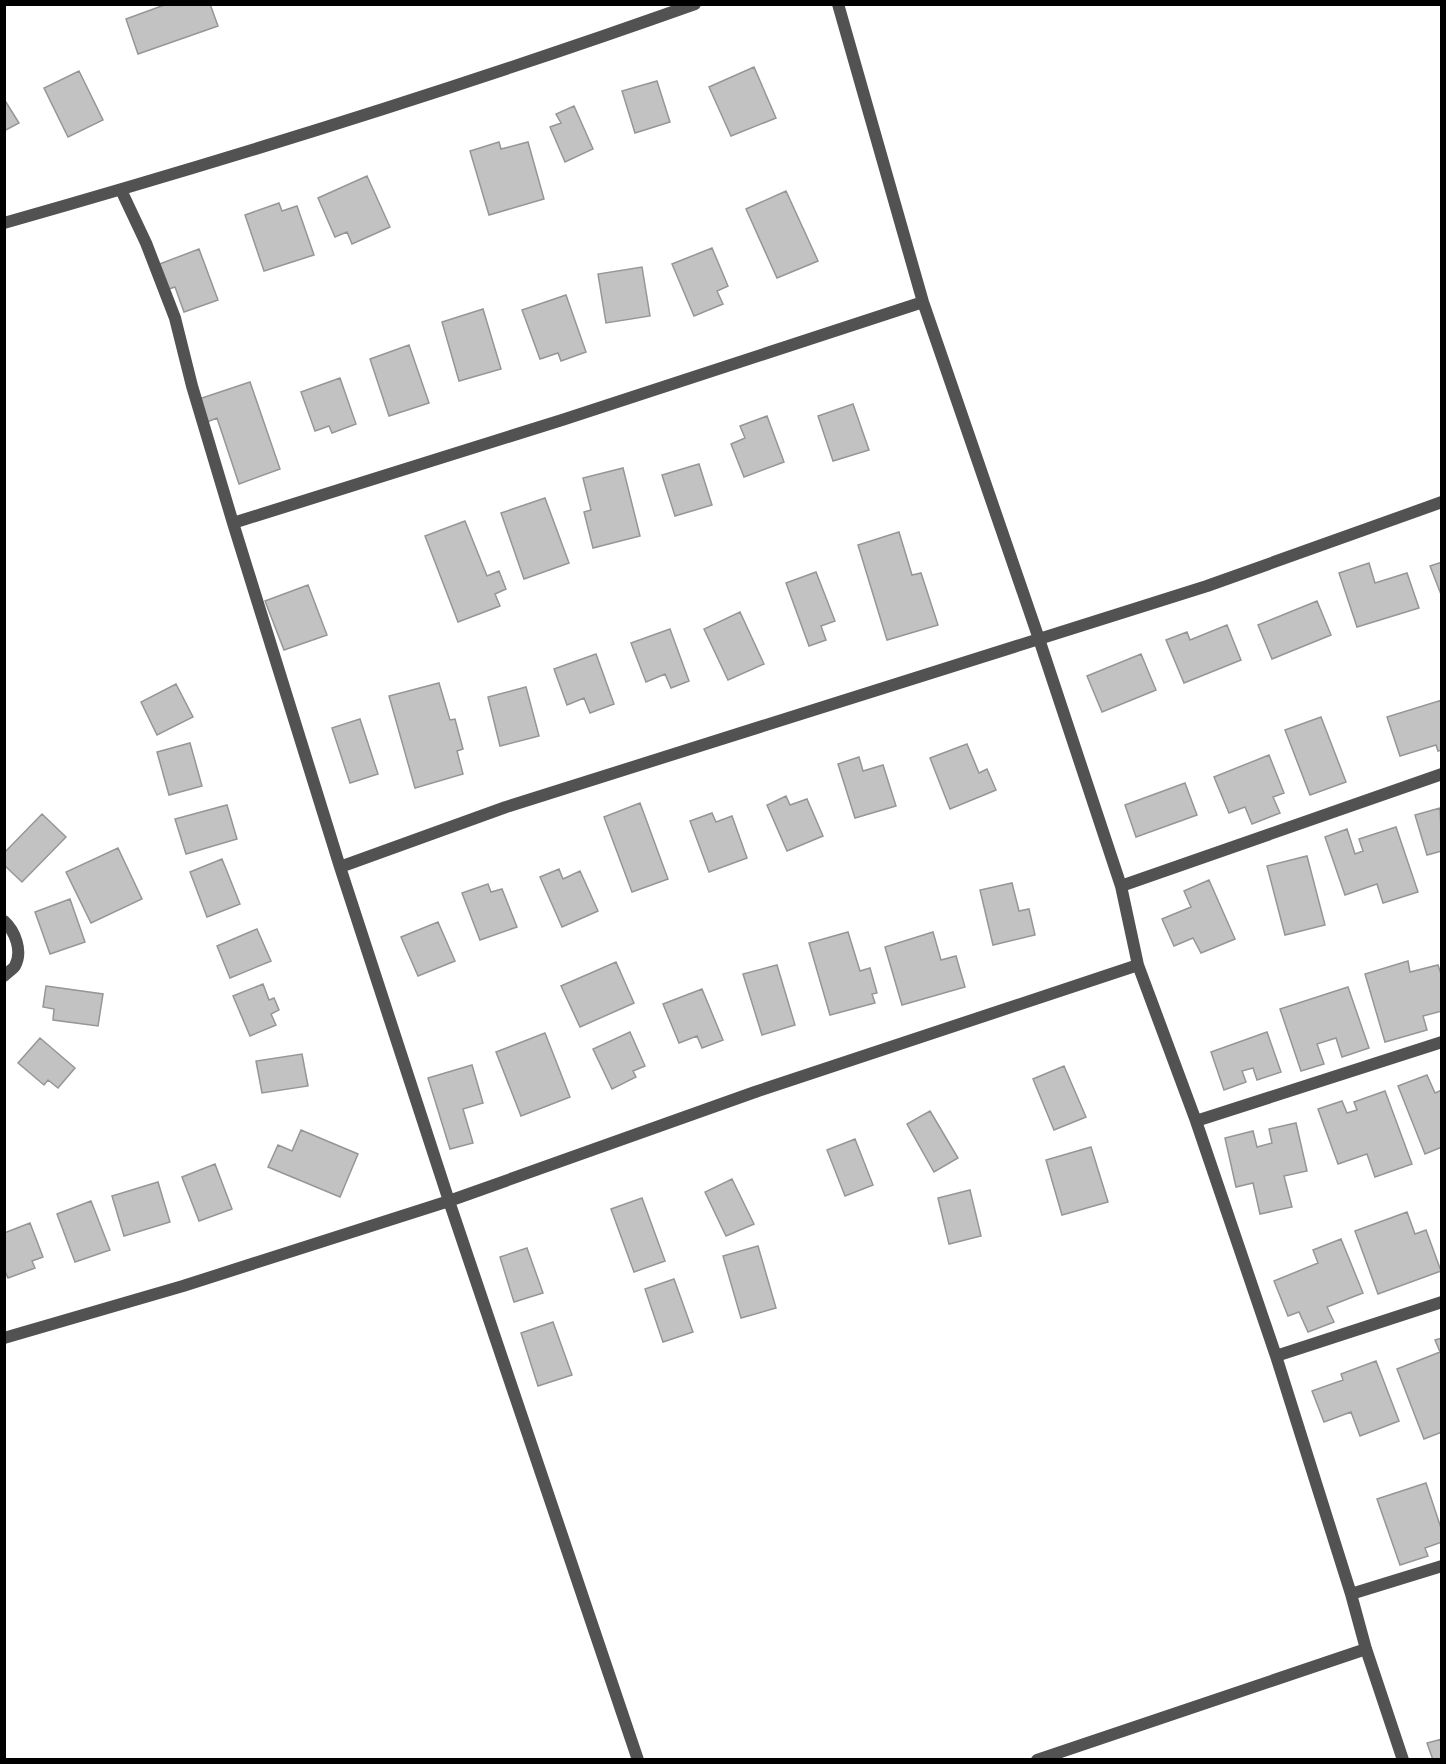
<svg xmlns="http://www.w3.org/2000/svg" width="1446" height="1764" viewBox="0 0 1446 1764" font-family="'Open Sans',sans-serif">
	<rect width="100%" height="100%" fill="#fff"/>
	<path fill="#c2c2c2" stroke="#969696" stroke-width="1.5" d="M167,4H210L218,26L138,54L126,19Z
		M754,67L776,118L731,136L709,87Z
		M79,71L103,120L68,137L44,88Z
		M657,81L670,122L635,133L622,91Z
		M4,99L19,123L4,131Z
		M574,106L593,149L565,162L550,127L561,123L556,114Z
		M499,142L501,149L528,142L544,199L489,215L470,151Z
		M367,176L390,227L352,244L347,232L335,237L318,198Z
		M786,191L818,261L777,278L746,209Z
		M279,203L282,211L297,206L314,255L264,271L245,215Z
		M712,248L728,286L717,291L723,304L694,316L672,264Z
		M199,249L218,300L184,312L175,287L166,290L157,265Z
		M642,267L650,316L606,323L598,274Z
		M566,295L586,352L561,361L558,353L540,359L522,310Z
		M483,309L501,369L459,381L442,322Z
		M409,345L429,403L389,416L370,359Z
		M340,378L356,424L332,433L329,426L315,431L301,392Z
		M250,382L280,469L239,484L217,418L207,422L199,399Z
		M853,404L869,450L833,461L818,416Z
		M767,416L784,462L744,477L731,444L745,438L740,426Z
		M699,464L712,505L675,516L662,475Z
		M623,468L640,536L593,548L584,512L591,510L583,478Z
		M545,498L569,563L524,579L501,513Z
		M465,521L487,576L499,571L506,589L495,594L500,606L458,622L425,536Z
		M899,532L912,575L921,573L938,625L887,640L858,545Z
		M1442,562V597L1430,566Z
		M1369,563L1375,583L1407,573L1419,608L1357,627L1339,573Z
		M816,572L835,621L821,626L826,640L809,646L786,583Z
		M308,585L327,635L284,650L265,601Z
		M1317,601L1331,635L1272,659L1258,625Z
		M740,612L764,664L728,680L704,629Z
		M1227,625L1241,660L1184,683L1166,640L1187,632L1190,640Z
		M670,629L689,681L671,688L665,674L646,682L631,643Z
		M596,654L614,704L590,713L584,698L567,705L554,669Z
		M1141,654L1156,690L1102,712L1087,676Z
		M439,683L450,720L455,719L463,749L457,751L463,774L415,788L389,696Z
		M176,684L193,717L157,735L141,702Z
		M526,687L539,736L500,746L488,697Z
		M1442,700V750L1438,751L1436,745L1400,756L1387,717Z
		M1321,717L1346,782L1310,795L1285,730Z
		M360,719L378,774L350,783L332,728Z
		M190,743L202,786L169,795L157,752Z
		M967,744L979,773L987,769L996,790L950,809L930,758Z
		M1269,755L1284,793L1273,797L1280,813L1252,824L1245,807L1229,813L1214,777Z
		M859,757L863,771L883,765L896,806L855,818L838,764Z
		M1185,783L1197,815L1136,837L1125,805Z
		M786,796L790,805L807,799L823,836L787,851L767,805Z
		M640,803L668,879L632,892L604,817Z
		M227,805L237,839L186,854L175,819Z
		M1440,808L1442,851L1427,855L1415,815Z
		M712,813L716,822L732,816L747,858L709,872L690,821Z
		M42,814L66,837L22,882L4,865V853Z
		M1396,827L1418,892L1383,903L1377,884L1345,895L1325,837L1347,829L1355,854L1363,851L1359,839Z
		M118,848L142,899L91,923L66,872Z
		M1307,856L1325,925L1285,935L1267,866Z
		M222,859L240,904L207,917L190,872Z
		M559,869L563,879L580,871L598,911L562,927L540,877Z
		M1209,880L1235,939L1201,953L1193,938L1174,946L1162,919L1191,907L1184,891Z
		M1012,883L1019,911L1029,909L1035,935L993,945L980,890Z
		M488,884L491,892L502,889L517,927L480,940L462,893Z
		M70,899L85,942L50,954L35,912Z
		M438,922L455,961L418,976L401,937Z
		M257,929L271,961L230,978L217,946Z
		M848,932L860,971L870,968L877,993L872,994L875,1003L830,1015L809,943Z
		M933,932L941,960L956,956L965,987L902,1005L885,947Z
		M1408,961L1410,972L1438,965L1442,977V1011L1423,1016L1427,1030L1385,1042L1365,974Z
		M616,962L634,1003L580,1027L561,986Z
		M777,965L795,1025L762,1035L743,974Z
		M263,984L269,1000L274,998L279,1010L271,1014L276,1025L250,1036L233,996Z
		M46,986L103,994L98,1026L53,1020L54,1009L43,1007Z
		M1348,987L1369,1048L1342,1057L1336,1038L1317,1044L1324,1064L1301,1071L1280,1009Z
		M702,989L723,1040L702,1048L697,1036L679,1043L663,1004Z
		M630,1032L645,1066L633,1071L636,1077L612,1089L593,1049Z
		M1267,1032L1281,1072L1257,1080L1253,1068L1242,1071L1246,1082L1224,1090L1211,1052Z
		M545,1033L570,1097L521,1116L496,1052Z
		M40,1038L75,1068L58,1088L48,1080L44,1085L18,1063Z
		M302,1054L308,1086L262,1093L256,1061Z
		M472,1065L483,1103L463,1109L473,1143L450,1149L428,1078Z
		M1064,1066L1086,1117L1054,1130L1033,1079Z
		M1427,1075L1435,1093L1442,1090V1147L1425,1154L1398,1086Z
		M1385,1091L1412,1164L1375,1177L1367,1154L1338,1164L1318,1109L1342,1101L1347,1113L1357,1110L1354,1102Z
		M930,1111L958,1158L934,1172L907,1124Z
		M1296,1123L1307,1171L1284,1176L1292,1207L1260,1214L1253,1183L1236,1187L1225,1138L1253,1131L1257,1147L1272,1143L1269,1129Z
		M301,1130L358,1154L340,1197L268,1167L278,1145L292,1151Z
		M855,1139L873,1185L845,1196L827,1150Z
		M1091,1147L1108,1202L1062,1215L1046,1160Z
		M215,1164L232,1209L199,1221L182,1177Z
		M732,1179L754,1224L726,1236L705,1192Z
		M158,1182L170,1222L124,1236L112,1196Z
		M970,1190L981,1236L949,1244L938,1198Z
		M642,1198L665,1261L634,1272L611,1209Z
		M91,1201L110,1250L75,1262L57,1214Z
		M1407,1212L1415,1234L1426,1230L1441,1271L1378,1294L1355,1231Z
		M30,1223L43,1257L32,1261L35,1268L8,1278L4,1269V1233Z
		M1341,1239L1363,1293L1327,1307L1334,1322L1308,1332L1299,1312L1288,1316L1274,1281L1318,1263L1313,1250Z
		M758,1246L776,1308L741,1318L723,1256Z
		M527,1248L543,1293L514,1302L500,1257Z
		M674,1279L693,1332L663,1342L645,1289Z
		M553,1322L572,1375L538,1386L521,1333Z
		M1442,1338V1432L1424,1439L1397,1369L1440,1352L1435,1340Z
		M1376,1361L1399,1421L1360,1436L1351,1412L1324,1422L1312,1391L1343,1380L1341,1374Z
		M1426,1483L1442,1531V1542L1425,1548L1428,1556L1400,1565L1377,1499Z
		M1442,1739V1760H1433L1427,1743Z"/>
	<g fill="none" stroke-linecap="round" stroke-linejoin="round">
		<path stroke="#525252" stroke-width="12" d="M838,4L923,302L1039,639L1121,886L1138,965L1196,1121L1276,1356L1351,1594L1366,1649L1403,1760
			M121,190L146,243L175,318L192,386L233,523L340,867L449,1201L638,1760
			M4,223C237,157 467,85 695,4
			M233,523L562,420L923,302
			M340,867L506,807L1207,586L1442,502
			M1121,886L1442,774
			M4,921C15,931 23,951 15,966C13,969 7,973 4,976
			M1196,1121L1442,1042
			M4,1338L183,1286L449,1201L755,1092L1138,965
			M1276,1356L1442,1302
			M1351,1594L1442,1566
			M1037,1760L1366,1649"/>
	</g>
	<rect width="1446" height="1764" fill="none" stroke="#000000" stroke-width="12"/>
</svg>
